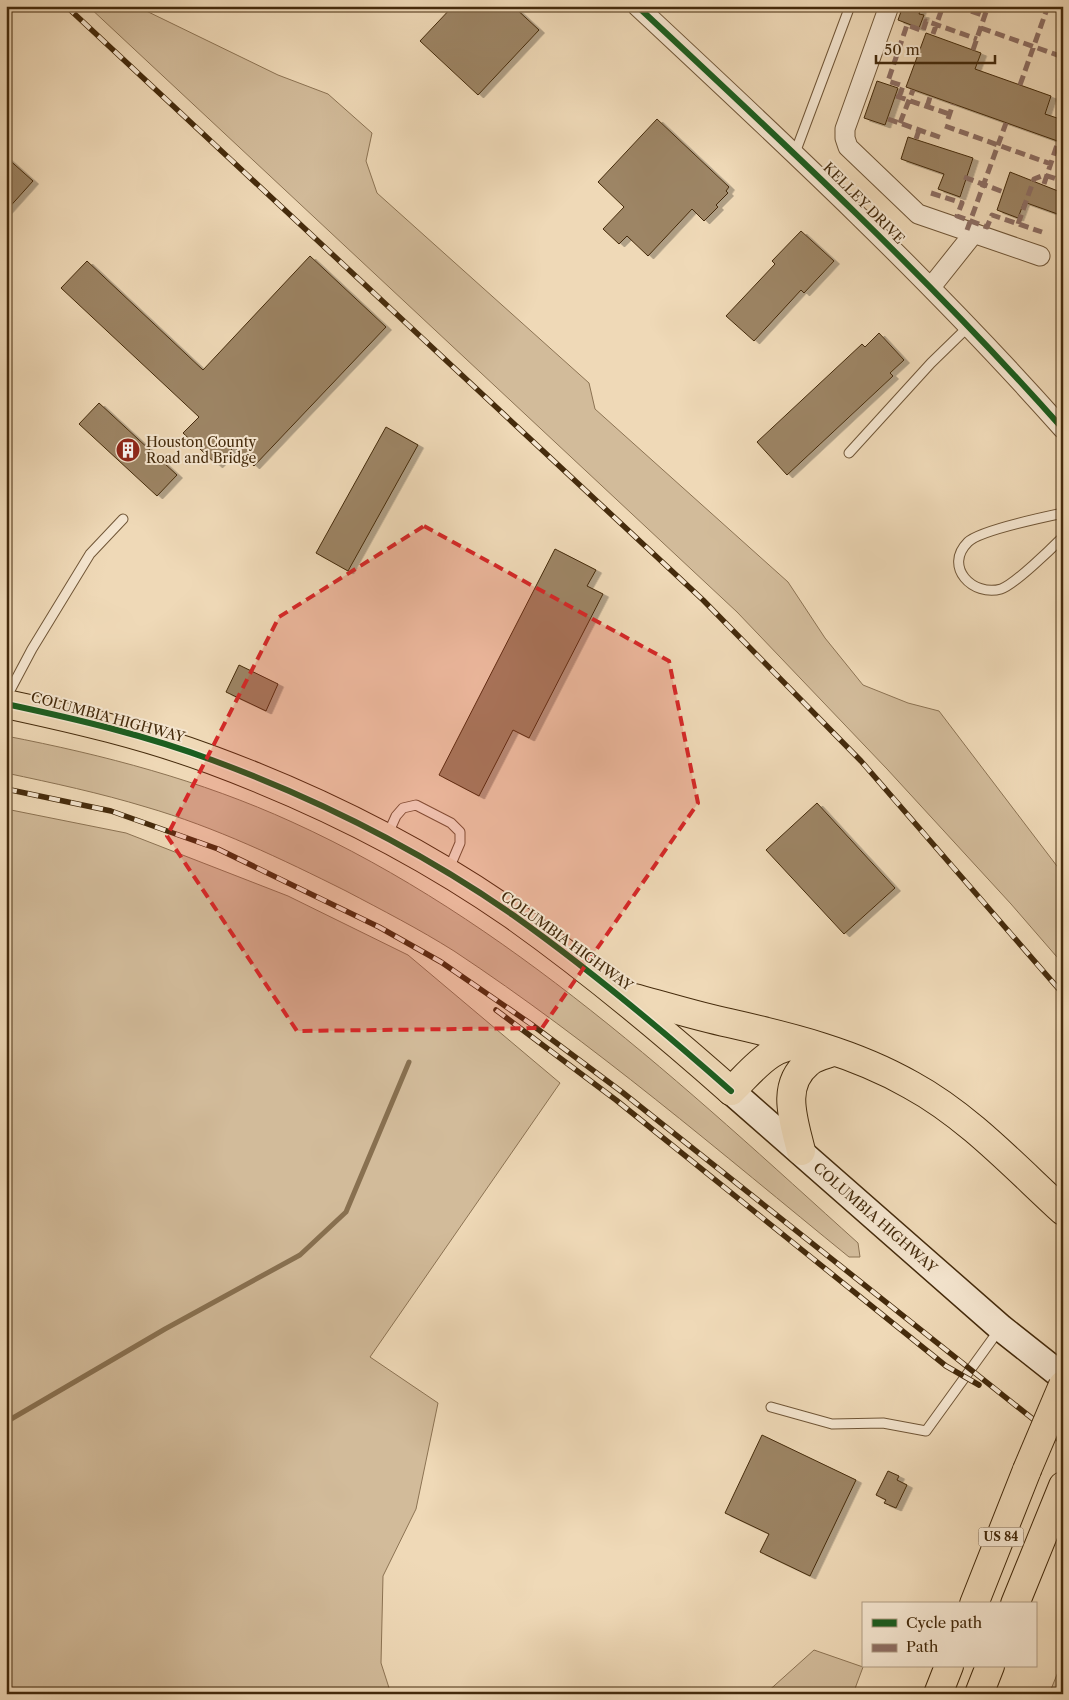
<svg xmlns="http://www.w3.org/2000/svg" width="1069" height="1700" viewBox="0 0 1069 1700" font-family="'Libre Caslon Text',serif">
	<defs>
		<filter id="shadow"><feDropShadow dx="5.5" dy="3" stdDeviation="0" flood-color="#0004"/></filter>
	</defs>
	<rect width="100%" height="100%" fill="#efd9b7"/>
	<filter id="stains"><feTurbulence type="fractalNoise" baseFrequency=".004" numOctaves="4"/><feColorMatrix values="0 0 0 0 .2 0 0 0 0 .09 0 0 0 0 .02 0 0 0 .5 -.17"/></filter>
	<radialGradient id="worn" r=".72"><stop offset=".6" stop-color="#630" stop-opacity="0"/><stop offset="1" stop-color="#630" stop-opacity=".3"/></radialGradient>
	<path fill="#d2bb9a" stroke="#8c7353" d="M88,6H136L278,75L328,94L372,133L366,161L377,193L589,383L595,409L788,582L825,638L863,685L908,703L939,711L1063,874V964L1011,904L887,769L737,612Z
		M6,736C104,755 200,780 292,822C508,920 684,1086 858,1243L860,1257H849C720,1152 593,1043 454,951C419,929 382,910 346,891C282,859 215,827 146,807C100,793 53,783 6,773Z
		M6,809L126,833L288,896L408,955L560,1083L370,1357L438,1403L416,1509L383,1576L381,1663L391,1694H6Z
		M814,1650L863,1667L853,1694H765Z
		M1063,1660V1694H1049Z"/>
	<g fill="none" stroke-linecap="round" stroke-linejoin="round">
		<path stroke="#887050" stroke-width="5" d="M6,1422L165,1329L300,1255L346,1212L409,1062"/>
	</g>
	<path fill="#9d8565" stroke="#452b0c" filter="url(#shadow)" d="M453,6H513L539,30L478,95L420,41Z
		M903,6H922L919,14L924,15L919,28L898,20Z
		M926,33L981,53L975,69L1051,96L1045,114L1063,120V143L906,87Z
		M877,81L898,88L885,125L864,118Z
		M657,119L729,187L726,191L728,193L716,205L718,207L704,221L692,209L648,256L627,236L619,244L603,229L624,207L598,182Z
		M908,137L973,158L960,197L938,189L944,174L901,159Z
		M6,157L33,181L6,211Z
		M1010,172L1063,193V216L1024,202L1018,218L997,210Z
		M801,231L834,261L804,293L801,290L754,341L726,316L775,264L772,261Z
		M310,256L386,327L254,466L234,447L217,465L183,433L199,417L61,288L87,261L203,370Z
		M879,333L904,360L890,373L893,376L787,475L757,442L862,344L865,347Z
		M99,403L177,475L157,496L79,424Z
		M386,427L418,445L348,571L316,553Z
		M555,549L596,570L587,586L603,594L529,738L513,730L479,796L439,775Z
		M239,665L278,684L266,711L226,692Z
		M817,803L895,888L844,934L766,850Z
		M762,1435L856,1480L810,1576L760,1552L769,1534L725,1513Z
		M888,1471L899,1476L897,1480L907,1485L896,1508L884,1503L886,1500L876,1495Z"/>
	<g fill="none" stroke-linecap="round" stroke-linejoin="round">
		<defs>
			<path id="service" d="M795,153L850,6
				M849,453L931,363L968,327
				M1063,513C1044,517 979,531 968,542C943,567 973,597 1001,589C1014,585 1052,548 1063,537
				M6,698L32,649L90,554L123,519
				M387,836L396,816L403,808L416,805L451,823L460,832V843L448,871
				M771,1407L832,1424L883,1423L926,1431L999,1330"/>
			<path id="minor" d="M637,6C784,143 930,279 1063,429
				M889,6L845,129V138L848,147L918,214L1040,256
				M931,287L974,233"/>
			<g id="secondary">
				<path id="s1" d="M731,1091L1001,1328L1063,1377"/>
			</g>
			<path id="primary" d="M6,704C76,719 145,735 212,760C317,799 421,851 513,915C589,969 661,1029 731,1091"/>
			<path id="trunk" d="M619,994C655,1003 692,1015 729,1023C791,1037 855,1053 911,1085C968,1116 1015,1167 1063,1211
				M731,1091C755,1068 772,1042 808,1045
				M801,1151C794,1121 780,1086 808,1063C814,1057 825,1055 833,1052
				M974,1604L1027,1470
				M1015,1604L1063,1486
				M938,1694L949,1666
				M979,1694L990,1666"/>
		</defs>
		<use href="#service" stroke="#705637" stroke-width="11"/>
		<use href="#minor" stroke="#705637" stroke-width="21"/>
		<use href="#secondary" stroke="#452b0c" stroke-width="29"/>
		<use href="#primary" stroke="#452b0c" stroke-width="30"/>
		<use href="#trunk" stroke="#452b0c" stroke-width="30"/>
		<use href="#service" stroke="#f5e6d0" stroke-width="9"/>
		<use href="#minor" stroke="#f5e6d0" stroke-width="19"/>
		<use href="#secondary" stroke="#f5e6d0" stroke-width="26"/>
		<use href="#primary" stroke="#efd9b7" stroke-width="28"/>
		<use href="#trunk" stroke="#efd9b7" stroke-width="28"/>
		<defs>
			<path id="rail" d="M66,6L703,600L861,761L1063,994
				M6,789L111,811L218,849L379,927L441,962L531,1024L622,1092L1063,1443
				M496,1010L616,1100L946,1366L979,1385"/>
		</defs>
		<use href="#rail" stroke="#452b0c" stroke-width="5.5"/>
		<use href="#rail" stroke="#f5e6d0" stroke-width="4" stroke-dasharray="11" stroke-linecap="butt"/>
		<defs>
			<path id="trunk-bridge" d="M1027,1470L1063,1385"/>
		</defs>
		<use href="#trunk-bridge" stroke="#452b0c" stroke-width="30" stroke-linecap="butt"/>
		<use href="#trunk-bridge" stroke="#efd9b7" stroke-width="28"/>
		<path stroke="#8d6e63" stroke-width="5" stroke-dasharray="10 5" stroke-linecap="butt" d="M957,6L985,16
			M1047,6L1063,12
			M981,28L1063,57
			M933,34L943,6
			M973,50L988,6
			M1020,85L1048,6
			M896,96L949,114
			M899,97L903,86L888,81L907,25L923,31L926,21L977,39
			M927,107L930,97
			M888,119L942,138
			M948,119L953,104
			M900,123L913,90
			M945,126L1051,164
			M916,139L919,130
			M964,177L1006,193
			M1044,184L1058,142
			M931,193L962,203L957,216L987,227L992,215L1042,232
			M1018,224L1034,179L1044,175L1063,181
			M967,230L1006,123"/>
		<defs>
			<path id="cycleway" d="M637,6C784,143 930,279 1063,429
				M6,704C76,719 145,735 212,760C317,799 421,851 513,915C589,969 661,1029 731,1091"/>
		</defs>
		<use href="#cycleway" stroke="#f5e6d0" stroke-width="9"/>
		<use href="#cycleway" stroke="#1b5e20" stroke-width="6"/>
	</g>
	<path fill="#d62828" fill-opacity="0.2" stroke="#d62828" stroke-width="4" stroke-dasharray="10 6" stroke-linejoin="round" d="M424,526L669,661L698,803L542,1028L297,1031L167,836L279,617Z"/>
	<defs>
		<symbol id="building-disc" viewBox="-11 -11 22 22"><circle r="9.5" fill="#8f2418" stroke="#f5e6d0"/><path d="M-4-6H4V6H1V3H-1V6H-4ZM-2.5-4.3h1.7v1.8h-1.7ZM.8-4.3h1.7v1.8H.8ZM-2.5-1h1.7V.8h-1.7ZM.8-1h1.7V.8H.8Z" fill="#fff"/></symbol>
	</defs>
	<g fill-rule="evenodd">
		<use href="#building-disc" x="114" y="436" width="28" height="28"/>
	</g>
	<g text-anchor="middle" stroke-width="4" stroke-linejoin="round" paint-order="stroke">
		<rect fill="#f5e6d0" stroke="#7a6347" stroke-width="1" x="978.5" y="1527.5" width="45" height="19" rx="4"/>
		<g font-size="12" font-weight="bold" fill="#452b0c">
			<text x="1001" y="1541">US 84</text>
		</g>
		<g font-size="14" fill="#452b0c" stroke="#f5e6d0">
			<text transform="translate(864 203) rotate(45)" y="5">KELLEY DRIVE</text>
			<text transform="translate(108 717) rotate(15)" y="5">COLUMBIA HIGHWAY</text>
			<text transform="translate(567 941) rotate(36)" y="5">COLUMBIA HIGHWAY</text>
			<text dy="5" stroke="none"><textPath href="#s1" startOffset="192">COLUMBIA HIGHWAY</textPath></text>
		</g>
		<g font-size="14" fill="#452b0c" stroke="#f5e6d0" text-anchor="start">
			<text x="146" y="447">Houston County<tspan x="146" dy="16">Road and Bridge</tspan></text>
		</g>
	</g>
	<rect width="1069" height="1700" fill="none" stroke="#efd9b7" stroke-width="25"/>
	<rect x="8" y="8" width="1054" height="1685" fill="none" stroke="#452b0c" stroke-width="2.5"/>
	<rect x="12" y="12" width="1044" height="1675" fill="none" stroke="#452b0c"/>
	<rect x="862" y="1602" width="175" height="65" fill="#f5e6d0" stroke="#af9b82"/>
	<rect x="872" y="1619" width="25" height="8" fill="#1b5e20" stroke="#af9b82"/>
	<text x="906" y="1628" font-size="15" fill="#452b0c">Cycle path</text>
	<rect x="872" y="1644" width="25" height="8" fill="#8d6e63" stroke="#af9b82"/>
	<text x="906" y="1652" font-size="15" fill="#452b0c">Path</text>
	<path d="M876 55v8h119v-8" fill="none" stroke="#452b0c" stroke-width="2.5"/>
	<text x="884" y="55" font-size="15" fill="#452b0c" stroke="#f5e6d0" stroke-width="4" paint-order="stroke">50 m</text>
	<rect width="100%" height="100%" filter="url(#stains)"/>
	<rect width="100%" height="100%" fill="url(#worn)"/>
</svg>
